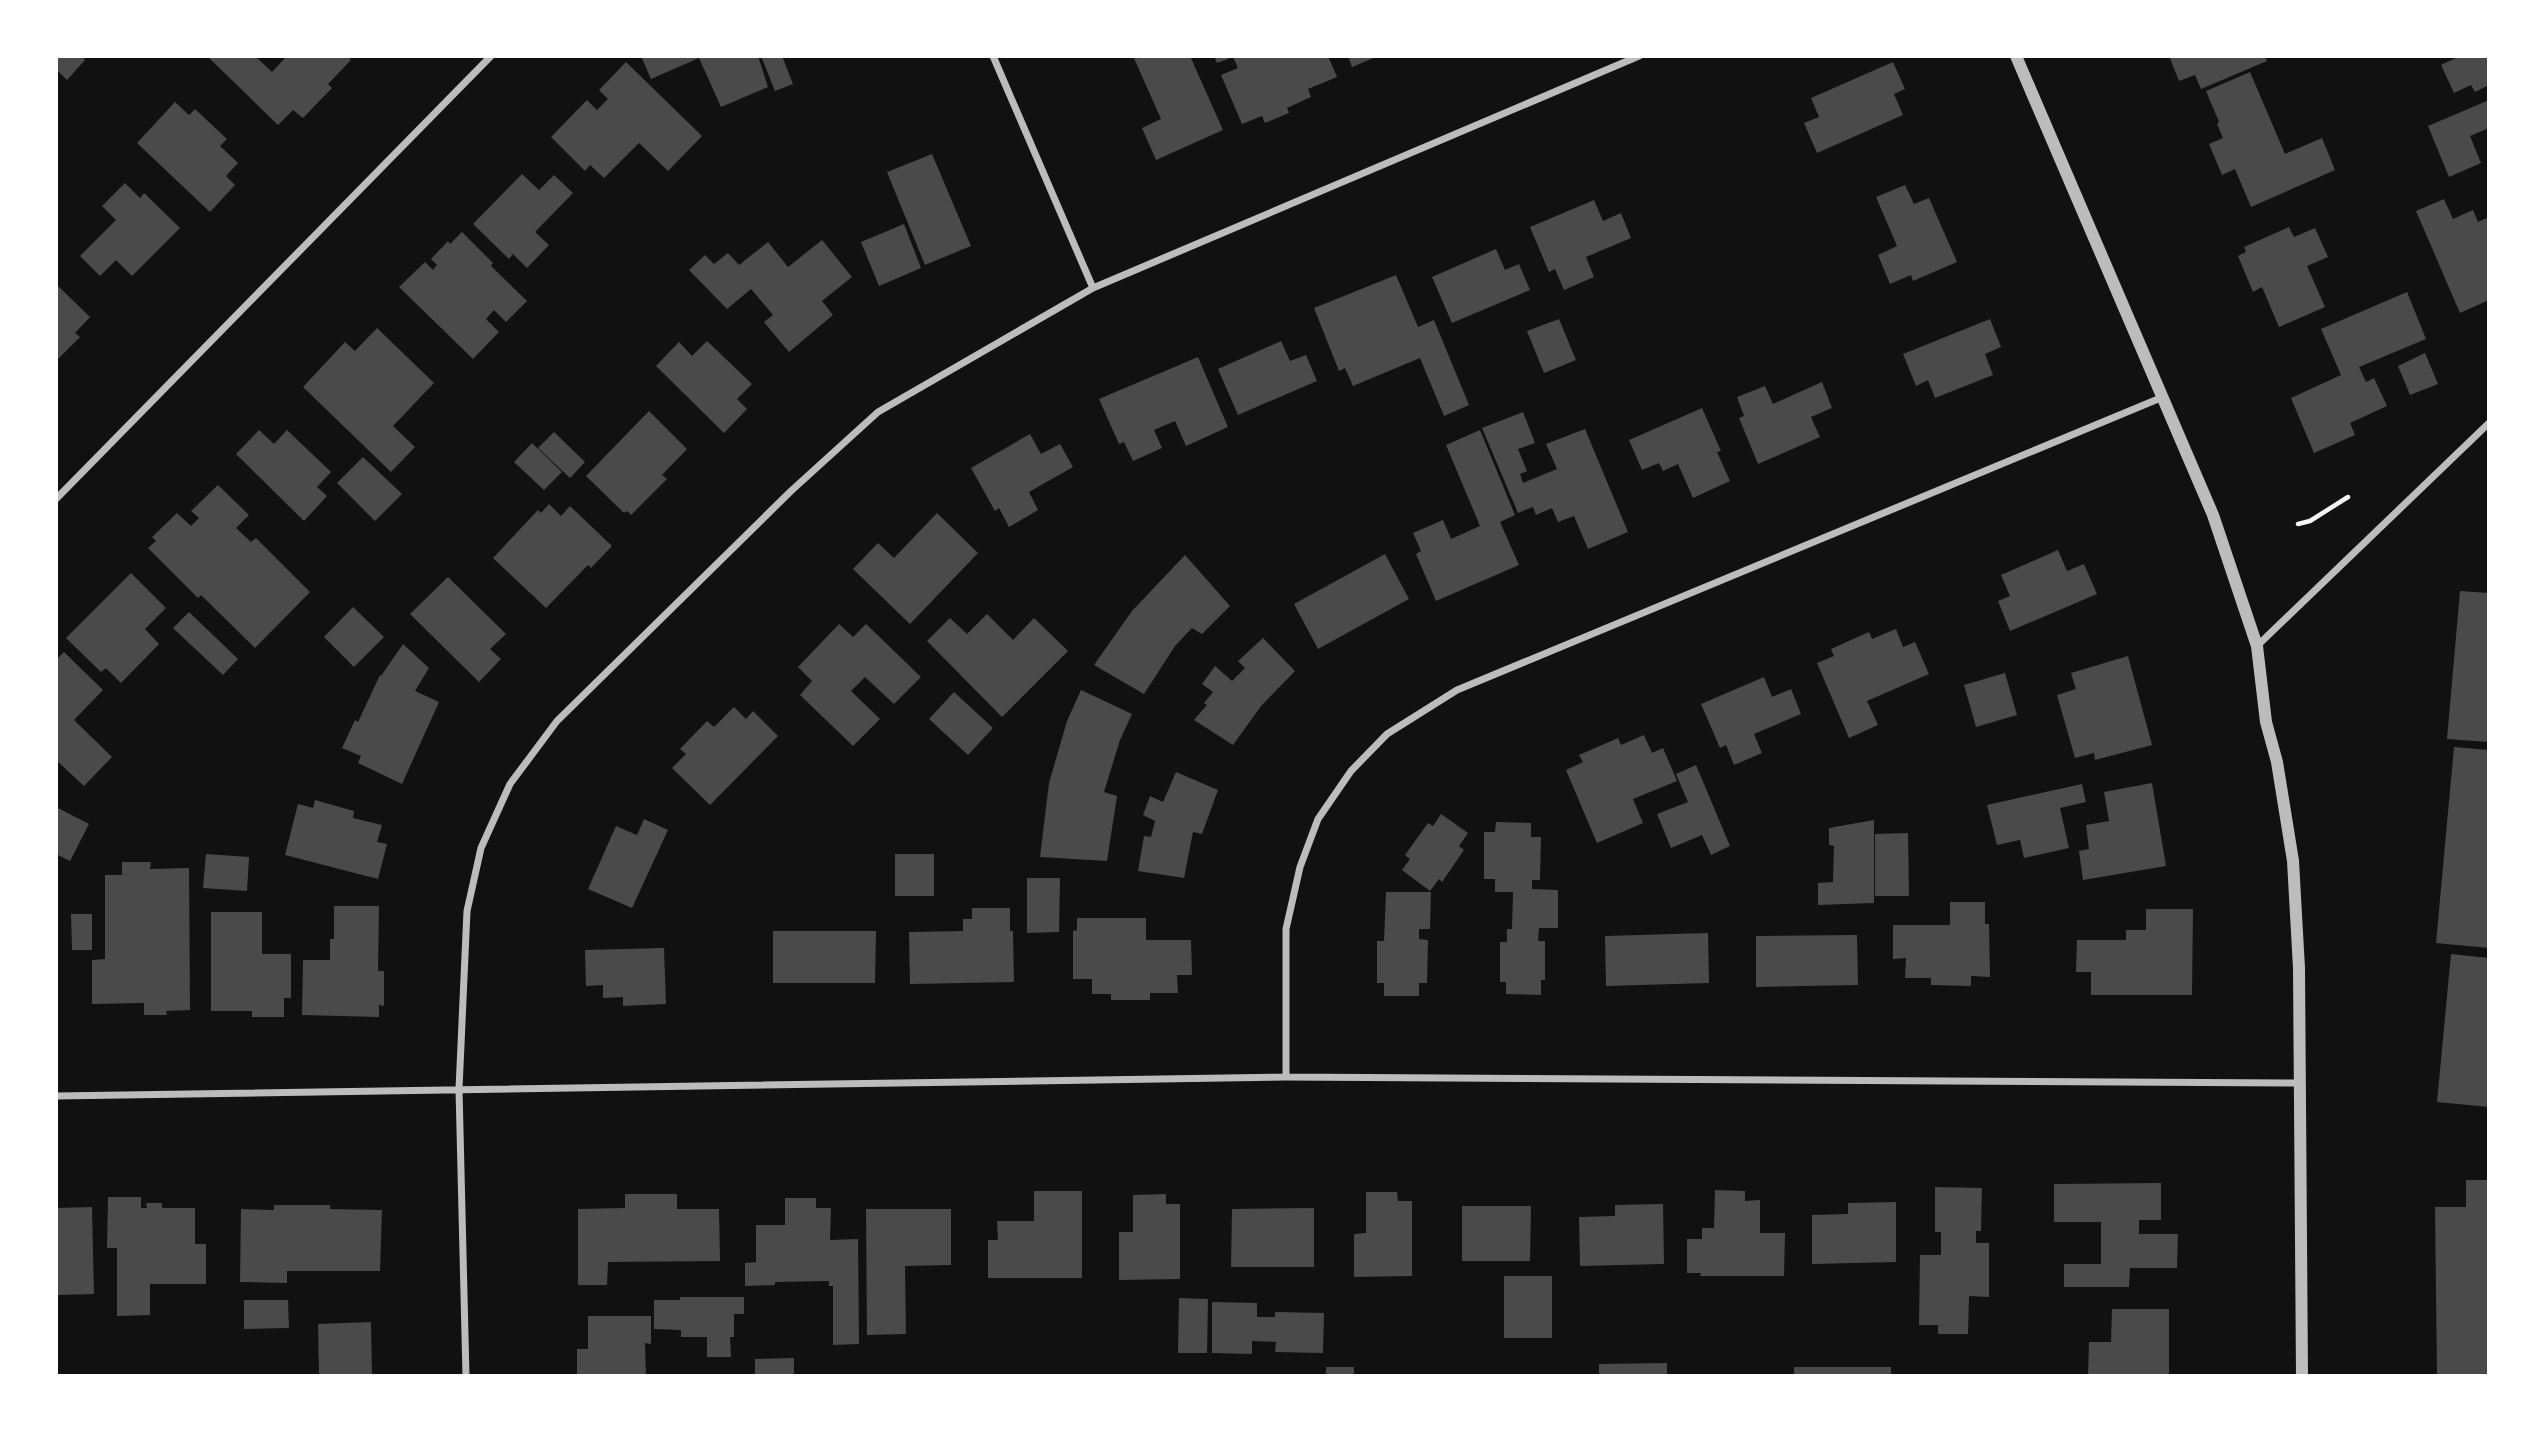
<svg xmlns="http://www.w3.org/2000/svg" width="2545" height="1432" viewBox="0 0 2545 1432" font-family="'Archivo Narrow',sans-serif">
	<rect width="100%" height="100%" fill="#111"/>
	<path fill="#4a4a4a" d="M56,56H81L85,60L67,80L56,69Z
		M207,56H255L272,72L287,56H347L351,60L328,84L332,88L303,118L293,110L278,125Z
		M641,56H758L768,87L721,107L699,58L651,79Z
		M761,56H782L793,84L775,91Z
		M1133,56H1190L1223,130L1156,160L1142,128L1161,119Z
		M1214,56H1328L1337,77L1308,89L1311,97L1287,108L1289,113L1265,123L1262,116L1242,124L1221,75L1238,68L1233,57L1217,63Z
		M1348,56H1378L1352,67Z
		M2169,56H2265L2267,61L2201,89L2195,75L2179,81Z
		M2460,56H2489V85L2475,92L2471,85L2454,93L2441,65Z
		M626,62L702,136L668,171L639,143L604,178L590,165L585,171L551,137L587,100L597,110L608,99L599,90Z
		M1893,62L1905,89L1894,94L1903,115L1817,153L1804,123L1819,117L1811,98Z
		M2250,72L2285,154L2322,138L2335,170L2251,207L2235,169L2222,175L2209,144L2223,138L2217,124L2219,122L2206,91Z
		M2489,100V128L2470,136L2481,163L2449,177L2428,126Z
		M175,102L189,115L195,109L227,139L220,146L238,163L226,176L235,185L210,212L137,143Z
		M932,154L971,246L925,265L887,172Z
		M522,174L539,190L554,175L573,193L535,232L549,245L527,268L513,254L509,259L473,224Z
		M125,183L140,198L144,193L180,228L132,276L116,260L100,276L80,256L116,220L102,206Z
		M1905,185L1914,204L1929,198L1957,262L1913,281L1911,275L1890,284L1878,255L1897,246L1876,197Z
		M2444,199L2453,219L2473,210L2478,222L2489,217V300L2460,313L2416,211Z
		M1594,200L1603,221L1621,213L1631,238L1586,257L1594,277L1564,290L1555,269L1549,272L1530,227Z
		M904,224L921,268L879,286L861,242Z
		M2289,227L2294,237L2315,228L2328,257L2307,266L2325,307L2279,327L2262,287L2253,292L2238,256L2246,252L2244,247Z
		M462,232L493,263L491,266L527,301L506,322L494,310L486,319L499,332L473,359L399,287L425,262L433,270L437,265L431,259L448,241L450,244Z
		M822,240L852,277L822,301L833,315L789,352L764,322L773,315L751,289L727,309L689,270L705,255L714,264L728,253L739,265L768,242L788,267Z
		M1496,249L1505,270L1519,264L1530,290L1452,323L1432,277Z
		M1396,275L1418,327L1434,320L1469,405L1444,416L1420,358L1353,386L1345,368L1339,371L1314,308Z
		M56,284L90,317L75,333L80,337L58,359Z
		M2407,292L2426,339L2359,367L2366,382L2374,378L2387,406L2350,423L2355,435L2314,453L2291,398L2341,375L2321,329Z
		M1559,319L1576,360L1544,373L1527,331Z
		M1990,319L2001,347L1985,354L1993,375L1935,398L1928,380L1916,386L1903,354Z
		M377,328L434,383L393,426L415,447L391,472L303,387L345,342L355,351Z
		M707,341L752,384L737,399L747,409L724,433L656,366L679,342L692,356Z
		M1281,341L1290,361L1306,355L1317,381L1238,415L1218,369Z
		M2425,353L2438,384L2410,395L2398,366Z
		M1198,357L1228,427L1186,446L1175,421L1154,430L1162,448L1133,461L1124,442L1119,444L1099,399Z
		M1822,382L1832,408L1811,417L1820,437L1758,464L1739,418L1744,416L1737,397L1765,386L1773,404Z
		M1702,408L1721,451L1717,452L1730,481L1693,498L1678,464L1663,471L1659,463L1642,470L1629,440Z
		M649,411L687,449L662,475L667,479L631,515L627,511L624,513L586,476Z
		M1523,412L1535,443L1518,449L1527,471L1520,474L1523,483L1557,469L1546,444L1585,429L1628,532L1588,549L1574,516L1558,522L1552,508L1536,515L1533,507L1518,513L1482,428Z
		M259,430L274,444L287,430L331,472L317,487L327,496L304,521L236,454Z
		M1480,430L1515,515L1500,522L1519,565L1436,601L1416,554L1421,551L1413,533L1443,520L1451,539L1480,526L1446,445Z
		M554,432L585,462L570,478L538,448Z
		M1030,434L1041,454L1060,444L1073,467L1029,492L1038,510L1009,527L999,508L995,511L971,468Z
		M532,443L562,472L544,490L514,462Z
		M363,457L402,494L375,521L337,483Z
		M218,485L249,515L236,528L251,542L256,538L310,592L255,648L201,595L198,598L148,548L156,541L152,537L177,513L191,526L199,518L191,511Z
		M549,504L561,516L570,506L612,546L591,568L588,565L546,608L493,558L538,510L541,513Z
		M937,513L978,553L910,624L853,569L878,543L894,558Z
		M2058,550L2067,571L2084,564L2097,594L2010,631L1998,601L2010,596L2001,575Z
		M1385,554L1409,599L1318,649L1294,604Z
		M1185,555L1230,606L1202,634L1192,628L1175,646L1144,694L1094,665L1132,611Z
		M131,573L166,608L145,629L159,644L121,683L106,668L101,672L66,638Z
		M448,577L506,634L490,649L501,659L479,682L410,614Z
		M2460,591L2489,593V742L2447,739Z
		M353,607L384,637L354,667L324,637Z
		M189,612L238,659L223,675L173,628Z
		M987,614L1013,640L1034,618L1068,651L1002,717L927,641L950,618L967,634Z
		M839,624L853,637L866,624L921,677L894,704L865,677L851,691L880,719L853,746L800,695L812,681L798,667Z
		M1896,629L1903,647L1915,642L1929,674L1867,701L1878,725L1849,738L1817,663L1834,656L1831,649L1869,632L1872,639Z
		M1263,638L1295,671L1261,706L1233,745L1194,720L1207,705L1204,703L1213,692L1202,684L1215,666L1232,681L1245,668L1238,661Z
		M403,644L429,668L415,691L439,702L402,784L358,763L361,756L342,748L355,720L358,722L380,675L381,676Z
		M64,652L103,690L74,720L112,757L84,786L56,760V660Z
		M2128,656L2152,745L2095,760L2094,753L2075,758L2057,695L2076,689L2071,673Z
		M2005,673L2017,715L1976,727L1964,685Z
		M1764,677L1772,697L1791,689L1801,714L1754,734L1762,753L1734,765L1726,745L1720,748L1701,704Z
		M1081,690L1132,714L1120,740L1104,792L1117,796L1107,861L1040,857L1049,783L1067,721Z
		M954,692L993,728L968,755L929,719Z
		M734,707L746,719L753,711L778,736L710,805L672,768L686,754L680,749L707,721L714,727Z
		M1644,735L1652,753L1663,748L1677,781L1633,799L1643,823L1597,843L1566,770L1583,762L1579,755L1618,738L1621,745Z
		M2454,747L2489,750V948L2436,943Z
		M1696,765L1730,846L1711,855L1702,835L1671,848L1657,814L1688,802L1676,774Z
		M1176,772L1218,790L1202,834L1193,832L1184,878L1138,871L1144,836L1151,837L1155,821L1143,815L1150,796L1163,802Z
		M2152,783L2166,866L2083,880L2079,851L2089,849L2086,825L2109,821L2104,792Z
		M2082,784L2086,802L2060,808L2069,848L2024,858L2020,840L1997,845L1987,805Z
		M315,800L354,811L353,818L382,825L377,842L387,844L378,879L285,855L298,804L313,808Z
		M56,807L89,824L70,861L56,854Z
		M1441,814L1468,833L1459,846L1464,850L1442,882L1439,879L1430,891L1402,870L1410,859L1405,855L1428,823L1433,826Z
		M644,819L668,830L632,908L588,889L616,826L637,835Z
		M1874,820V903L1818,905V883L1833,882L1834,846L1829,845V828Z
		M1496,822L1531,823V837H1541L1540,880H1532V889L1558,890V928H1539L1538,941H1545V980H1541V995L1506,994V982H1500V942H1507V929H1512L1513,892H1495V879H1484V832H1495Z
		M1908,833L1909,896H1875V834Z
		M206,854L249,857L247,891L203,888Z
		M895,854H934V896H895Z
		M122,862H151L150,869L189,868L190,1010L166,1011L167,1015H144V1003L92,1004V960L105,959V875H122Z
		M1027,878H1060L1059,932L1027,933Z
		M1386,892H1431L1430,929H1419V939L1428,940L1427,983H1419V996H1384V983H1377V941H1384Z
		M1950,902H1985V924H1989L1990,977L1971,976V986L1931,985V978H1905L1906,958L1893,959V925H1950Z
		M334,906H379L378,971H384V1006L379,1005V1017L302,1015L303,960H330V939H334Z
		M972,908H1010V931H1013L1014,982L910,984L909,932L963,931V919H972Z
		M2146,909H2193L2192,995H2091V972H2076L2077,940H2126V930H2146Z
		M211,912H262V954H291V998H284V1017H252V1011H211Z
		M71,914H92V950H72Z
		M1077,918H1146V940H1191L1192,975H1177L1178,993H1150V1000H1111V994H1092V979H1073V931L1077,930Z
		M773,931H876L875,983H773Z
		M1708,933L1709,983L1606,986L1605,936Z
		M1857,935L1858,985L1756,987V936Z
		M664,948L666,1004L623,1006V997L603,998V985L586,986L585,950Z
		M2451,954L2489,958V1107L2437,1102Z
		M2466,1180H2489V1376H2437L2435,1207H2466Z
		M2161,1183V1220H2139V1234H2178L2177,1268H2130L2129,1287H2064V1264H2101V1222H2054V1184Z
		M1935,1187L1982,1188L1981,1231H1976V1243H1989V1297L1969,1296L1968,1334H1938V1325H1919L1920,1255H1941V1232H1935Z
		M1715,1190L1745,1191V1201L1760,1200V1233H1785L1784,1276H1700L1701,1273H1687V1239H1702V1228H1714Z
		M1034,1191H1082V1278H988V1240H998L997,1221H1034Z
		M1366,1192H1397L1398,1201H1412V1276L1354,1277V1234L1366,1233Z
		M625,1194H677V1209H719L720,1261L608,1262L607,1285H578V1209L625,1208Z
		M1166,1194V1204H1180V1279L1119,1280V1232H1133V1195Z
		M108,1197H141V1208H147L146,1203H162V1208H195V1244H206V1284H150V1315L117,1316V1248H107Z
		M785,1198H816V1208H831L830,1240L858,1239L859,1344L833,1345V1286H829V1281L775,1282V1285L745,1286V1263L756,1262V1225H785Z
		M1896,1202V1262L1812,1264V1215L1848,1214V1203Z
		M1663,1204L1664,1264L1580,1266L1579,1217L1615,1216V1205Z
		M274,1205H330V1209L382,1210L380,1271H287V1283L240,1282L241,1209L274,1210Z
		M1462,1206H1531L1530,1261H1462Z
		M92,1207L94,1294L56,1295V1208Z
		M1314,1208V1267H1231L1232,1209Z
		M866,1209H951V1265L905,1266L906,1334L867,1335Z
		M1504,1276H1552V1338H1504Z
		M680,1297H744V1314H734V1337H730L731,1357H707V1337H681V1330L654,1329V1300H680Z
		M1179,1298L1208,1299L1207,1353H1178Z
		M244,1300H288L289,1328L244,1329Z
		M1212,1302L1257,1303V1317H1275V1312L1324,1313L1323,1353L1275,1352L1276,1342L1252,1341V1354L1212,1353Z
		M2112,1309H2169V1376H2088L2089,1342H2111Z
		M588,1316H651V1344L645,1343L646,1376H577V1349H588Z
		M371,1322L372,1376H319L318,1324Z
		M794,1358V1376H755V1359Z
		M1667,1363V1376H1599V1364Z
		M1326,1367H1354V1376H1326Z
		M1794,1367H1891V1376H1794Z"/>
	<g fill="none" stroke-linecap="round" stroke-linejoin="round">
		<path stroke="#f5f5f5" stroke-width="4.5" d="M2298,524L2310,521L2348,497"/>
		<path stroke="#bcbcbc" stroke-width="7" d="M993,56L1093,288
			M56,499L491,56
			M2257,646L2489,423
			M1286,1077V929L1300,867L1318,819L1351,771L1387,734L1457,690L2163,397
			M56,1096L1286,1077L2299,1083
			M466,1376L459,1089L467,911L481,848L510,784L557,721L791,491L878,412L1093,288L1639,56"/>
		<path stroke="#bcbcbc" stroke-width="12" d="M2016,56L2213,515L2257,646L2266,722L2277,762L2293,861L2299,968L2302,1376"/>
	</g>
	<rect width="2545" height="1432" fill="none" stroke="#ffffff" stroke-width="116"/>
</svg>
